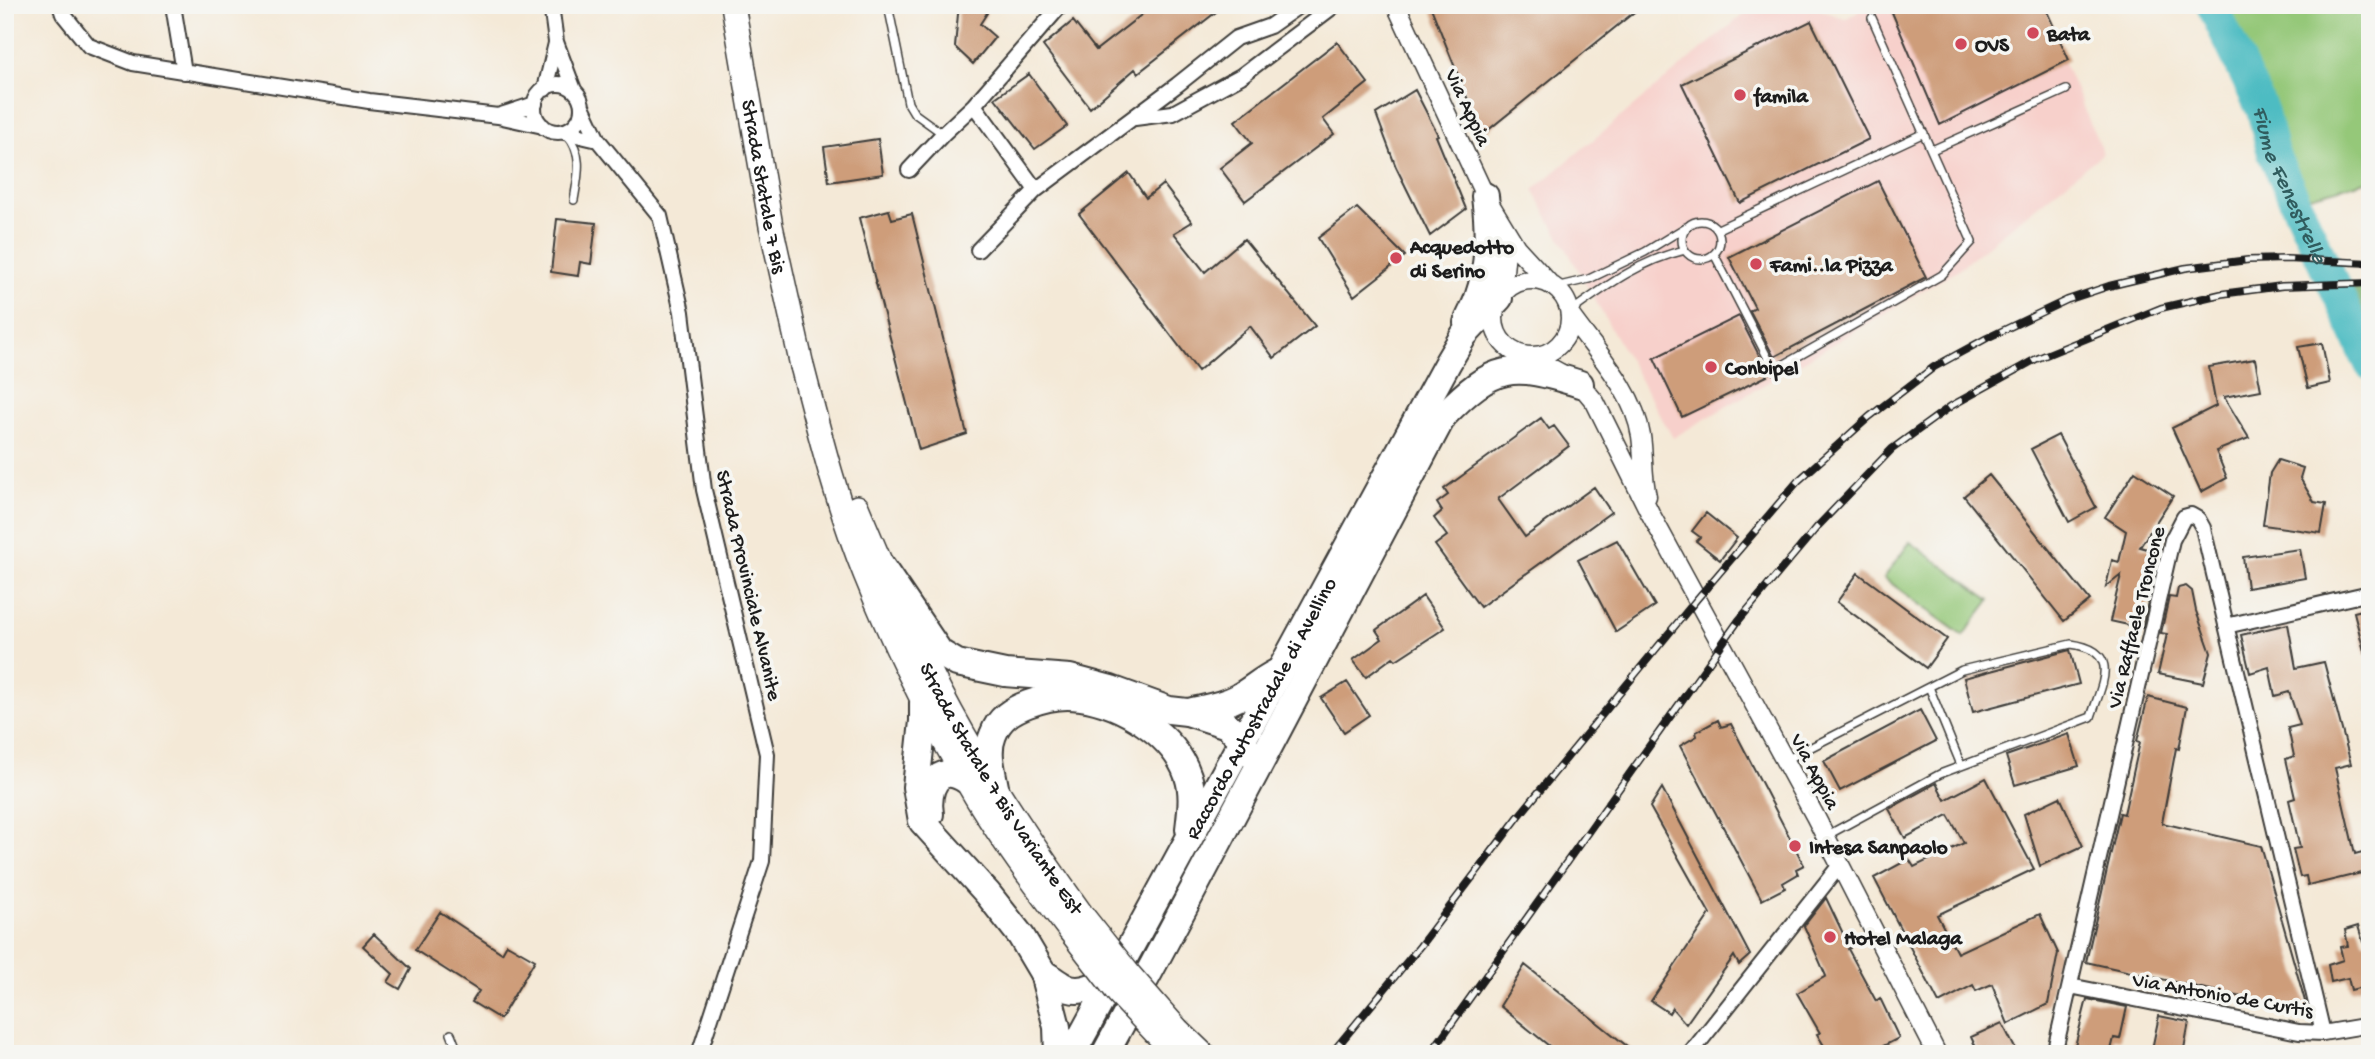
<svg xmlns="http://www.w3.org/2000/svg" width="2375" height="1059" viewBox="0 0 2375 1059" font-family="'Gochi Hand',sans-serif">
	<rect width="100%" height="100%" fill="#f6f6f2"/>
	<filter id="ink" filterUnits="userSpaceOnUse"><feTurbulence type="fractalNoise" baseFrequency=".0143" numOctaves="2"/><feDisplacementMap in="SourceGraphic" scale="14" xChannelSelector="R" yChannelSelector="G"/><feConvolveMatrix kernelMatrix="1 2 1 2 8 2 1 2 1" color-interpolation-filters="sRGB"/></filter>
	<filter id="wash" filterUnits="userSpaceOnUse"><feTurbulence type="fractalNoise" baseFrequency=".00686" numOctaves="4" result="noise"/><feDisplacementMap in="SourceGraphic" scale="28" xChannelSelector="R" yChannelSelector="G"/><feGaussianBlur stdDeviation="1.57" result="paint"/><feColorMatrix in="noise" values="0 0 0 0 0 0 0 0 0 0 0 0 0 0 0 0 0 1.4 0 .05"/><feComposite in="paint" operator="in"/></filter>
	<g filter="url(#wash)">
		<rect width="100%" height="100%" fill="#f4e9d7"/>
		<path fill="#f7d0cb" d="M1755,5H1809L1845,19L1868,5H2039L2103,153L1956,271L1673,438L1533,190Z"/>
		<path fill="#95c879" stroke="#58724a" stroke-width="2" d="M2212,5H2370V180L2295,200L2273,153L2262,110Z
			M1910,542L1990,600L1963,636L1884,578Z"/>
		<path fill="#78ac69" stroke="#4a6442" stroke-width="2" d="M2340,287L2370,290V345Z"/>
		<g fill="none" stroke-linecap="round" stroke-linejoin="round">
			<path stroke="#4dbcc2" stroke-width="32" id="s1" d="M2212,5L2262,110L2273,153L2370,364"/>
		</g>
		<g id="blocks">
			<path fill="#ce9d7a" d="M965,5H976L987,13L980,24L995,37L973,64L955,47L958,14Z
				M1154,5H1225L1138,73L1135,69L1090,108L1043,46L1073,21L1096,50Z
				M1430,5H1643L1482,135Z
				M1902,5H2044L2069,60L1940,125L1891,10Z
				M1811,21L1869,139L1740,203L1682,84Z
				M1337,42L1368,83L1323,119L1334,134L1245,201L1220,168L1252,143L1235,121Z
				M1029,74L1067,126L1035,149L995,98Z
				M1415,90L1438,135L1436,136L1466,209L1430,236L1396,167L1376,114Z
				M878,139L883,174L829,182L824,147Z
				M1129,173L1146,198L1163,184L1192,222L1174,233L1205,272L1244,239L1315,326L1274,358L1250,326L1198,371L1079,214Z
				M1878,181L1926,277L1774,357L1750,311L1755,308L1729,257Z
				M1357,208L1405,256L1354,296L1318,238Z
				M889,210L892,219L912,214L967,434L919,450L859,218Z
				M557,219L596,223L591,264L580,262L578,276L551,272Z
				M1739,316L1763,363L1761,364L1767,376L1682,417L1654,358Z
				M2322,343L2330,383L2308,388L2298,347Z
				M2255,359L2261,390L2224,397L2249,438L2216,451L2227,478L2201,492L2172,428L2216,406L2209,367Z
				M1541,418L1549,429L1554,426L1569,446L1498,499L1525,537L1594,487L1611,512L1480,607L1435,545L1447,536L1434,518L1442,511L1437,503L1448,495L1444,489Z
				M2058,435L2096,507L2069,522L2031,449Z
				M2278,460L2303,468L2300,478L2314,502L2326,504L2321,533L2263,525L2270,473Z
				M2135,471L2173,496L2140,547L2154,551L2145,591L2150,593L2142,628L2110,621L2121,575L2106,587L2112,560L2119,562L2126,531L2105,517Z
				M1989,475L2090,600L2064,621L1964,496Z
				M1706,513L1737,538L1720,560L1696,541L1700,537L1692,531Z
				M1617,540L1655,606L1616,632L1578,560Z
				M2300,549L2305,578L2247,588L2243,557Z
				M1858,573L1947,639L1926,668L1837,602Z
				M2186,586L2192,591L2196,611L2211,653L2203,683L2158,674L2167,634L2161,633L2169,597L2176,598L2178,588Z
				M1423,596L1445,628L1396,660L1393,657L1366,677L1353,660L1382,639L1376,630Z
				M2370,608V654L2365,655L2354,612Z
				M2288,624L2296,668L2324,662L2351,764L2335,768L2355,854L2370,850V871L2308,886L2306,876L2300,877L2293,849L2300,848L2289,800L2295,798L2286,759L2294,756L2288,728L2300,725L2289,692L2275,696L2269,667L2250,673L2241,635Z
				M2070,650L2079,684L1973,712L1964,678Z
				M1347,682L1369,715L1344,732L1321,698Z
				M2148,697L2187,707L2179,749L2176,748L2162,823L2261,846L2308,1012L2086,962L2120,813L2124,814L2140,742L2137,741Z
				M1920,710L1936,741L1840,791L1824,761Z
				M1718,720L1721,727L1731,724L1804,865L1796,869L1798,874L1783,883L1785,888L1762,900L1680,746L1697,736L1696,732Z
				M2069,734L2079,766L2015,785L2006,756Z
				M1986,778L2034,869L1937,915L1957,953L2040,914L2058,953L2048,1004L2008,1024L1992,984L1976,991L1973,985L1939,1003L1874,878L1909,859L1914,867L1964,843L1948,815L1905,838L1889,809L1936,783L1945,800Z
				M1662,788L1750,955L1739,965L1734,956L1686,1024L1672,1008L1669,1013L1651,1001L1710,914L1650,807Z
				M2060,797L2083,846L2040,866L2024,814Z
				M1826,898L1850,948L1848,949L1876,1001L1880,998L1899,1038L1868,1054H1829L1817,1034L1820,1033L1797,993L1826,976L1804,926Z
				M440,912L502,953L507,944L535,960L500,1019L472,1002L479,991L415,950Z
				M2358,926L2363,942L2370,940V985L2351,990L2348,978L2331,982L2328,965L2343,960L2340,947L2348,946L2345,930Z
				M374,934L411,969L400,989L388,982L393,974L363,946Z
				M1525,965L1637,1054H1559L1500,1006Z
				M2087,999L2127,1007L2120,1039L2114,1038L2110,1054H2073Z
				M2159,1016L2189,1022L2183,1054H2151Z
				M2002,1023L2018,1054H1979L1971,1037Z"/>
		</g>
	</g>
	<g filter="url(#ink)">
		<use href="#blocks" fill-opacity="0" stroke="#3c3b38" stroke-width="2"/>
		<g fill="none" stroke-linecap="round" stroke-linejoin="round">
			<defs>
				<path id="service" d="M888,5L908,103L914,113L943,134
					M567,135C584,154 578,176 574,200
					M1932,150L2066,90
					M1682 240a19 19 0 1 1 38 0a19 19 0 1 1-38 0Z
					M1718,229L1924,133
					M1714,254L1774,370L1942,275L1972,242L1872,18
					M1555,287L1589,279L1645,252L1686,227
					M1570,312C1606,286 1641,260 1685,250
					M1929,687L1961,765
					M1786,760L1962,670L2071,644C2122,651 2102,683 2091,717L1940,774L1826,836
					M451,1034L459,1054"/>
				<path id="minor" d="M60,5L63,14L89,46L133,63L369,101L498,116
					M173,5L184,72
					M551,5L556,42L574,90
					M534 108a24 24 0 1 1 48 0a24 24 0 1 1-48 0Z
					M545,89L556,43
					M535,104L498,116L543,126
					M974,105L1036,190
					M1135,118L1173,113L1241,76L1335,5
					M564,132L598,140L582,106
					M598,140L660,216L682,312L704,490L767,754L762,861L699,1054
					M909,170L943,134L974,105L1061,5
					M978,250L1036,190L1177,85L1236,38L1270,26L1300,5
					M2226,626L2370,593
					M2070,986L2299,1032L2323,1033L2370,1025
					M1690,1054L1840,865
					M2054,1054L2172,540L2184,517L2191,515L2198,519L2203,528L2323,1033"/>
				<path id="tertiary" d="M1396,5L1485,196L1516,247L1549,283
					M1494 318a38 38 0 1 1 76 0a38 38 0 1 1-76 0Z
					M1502,294L1506,250L1503,229
					M1570,315C1596,352 1634,390 1641,436C1644,456 1642,476 1647,496
					M1529,356L1580,384L1595,402L1650,513L1815,816L1937,1054"/>
				<g id="primary">
					<path id="s2" d="M733,5L771,226L802,366"/>
				</g>
				<g id="trunk">
					<path d="M802,366C820,436 838,507 865,574C896,651 933,725 976,797C1004,844 1037,888 1070,931"/>
					<path id="s3" d="M857,507C883,569 909,631 940,691C981,770 1031,844 1083,916"/>
					<path d="M1178,1030L1203,1054"/>
				</g>
				<g id="motorway">
					<path d="M1467,323C1470,315 1475,307 1478,298C1490,265 1489,230 1485,196"/>
					<path d="M881,566L940,653L957,663L1005,673L1070,678L1111,689L1169,710L1187,712L1227,725L1242,740L1249,753"/>
					<path d="M923,703V721L916,787L922,821L988,894L1021,936L1043,973L1057,1027L1058,1054"/>
					<path d="M1188,712C1205,708 1222,706 1237,698C1251,690 1262,680 1276,673"/>
					<path d="M995,787C992,770 986,751 993,735C999,718 1012,710 1028,704C1044,698 1063,694 1080,697C1122,703 1174,734 1188,776C1194,794 1191,811 1189,829"/>
					<path d="M930,814C926,790 937,761 966,780"/>
					<path d="M1043,973C1050,977 1056,982 1063,986C1080,997 1101,983 1116,973"/>
					<path id="s4" d="M1072,1054L1448,362L1464,335L1499,298"/>
					<path d="M1105,1054C1220,843 1330,629 1443,416C1494,364 1511,362 1580,384"/>
				</g>
			</defs>
			<use href="#service" stroke="#3c3b38" stroke-width="10"/>
			<use href="#minor" stroke="#3c3b38" stroke-width="18"/>
			<use href="#tertiary" stroke="#3c3b38" stroke-width="21"/>
			<use href="#primary" stroke="#3c3b38" stroke-width="26"/>
			<use href="#trunk" stroke="#3c3b38" stroke-width="26"/>
			<use href="#motorway" stroke="#3c3b38" stroke-width="30"/>
			<use href="#service" stroke="#fff" stroke-width="7"/>
			<use href="#minor" stroke="#fff" stroke-width="14"/>
			<use href="#tertiary" stroke="#fff" stroke-width="18"/>
			<use href="#primary" stroke="#fff" stroke-width="23"/>
			<use href="#trunk" stroke="#fff" stroke-width="23"/>
			<use href="#motorway" stroke="#fff" stroke-width="26"/>
			<defs>
				<path id="rail" d="M1331,1054L1420,946L1519,816L1697,599L1798,481L1869,417L1934,367L1987,338L2067,300L2109,286L2185,268L2248,260L2287,259L2370,263
					M1430,1054L1739,620L1818,526L1892,449L1951,406L2036,359L2161,308L2221,294L2282,286L2370,283"/>
			</defs>
			<use href="#rail" stroke="#1c1c1c" stroke-width="8"/>
			<use href="#rail" stroke="#f6f6f2" stroke-width="5" stroke-dasharray="16" stroke-linecap="butt"/>
			<defs>
				<path id="trunk-bridge" d="M1083,916L1129,974L1178,1030
					M1070,931L1118,993L1167,1045"/>
			</defs>
			<use href="#trunk-bridge" stroke="#3c3b38" stroke-width="26" stroke-linecap="butt"/>
			<use href="#trunk-bridge" stroke="#fff" stroke-width="23"/>
		</g>
	</g>
	<g fill="#d1495b" stroke="#f6f6f2" stroke-width="2.5">
		<circle cx="2033" cy="33" r="7"/>
		<circle cx="1961" cy="44" r="7"/>
		<circle cx="1740" cy="95" r="7"/>
		<circle cx="1396" cy="258" r="7"/>
		<circle cx="1756" cy="264" r="7"/>
		<circle cx="1711" cy="367" r="7"/>
		<circle cx="1795" cy="846" r="7"/>
		<circle cx="1830" cy="937" r="7"/>
	</g>
	<g text-anchor="middle" stroke-width="7" stroke-linejoin="round" paint-order="stroke">
		<g font-size="21" font-weight="bold" fill="#1c1c1c" stroke="#f6f6f2" text-anchor="start">
			<text x="2047" y="40">Bata</text>
			<text x="1975" y="51">OVS</text>
			<text x="1754" y="102">famila</text>
			<text x="1410" y="253">Acquedotto<tspan x="1410" dy="24">di Serino</tspan></text>
			<text x="1770" y="271">Fami..la Pizza</text>
			<text x="1725" y="374">Conbipel</text>
			<text x="1809" y="853">Intesa Sanpaolo</text>
			<text x="1844" y="944">Hotel Malaga</text>
		</g>
		<g font-size="21" fill="#1c1c1c" stroke="#f6f6f2">
			<text transform="translate(1469 107) rotate(65)" y="7">Via Appia</text>
			<text dy="7" stroke="none"><textPath href="#s2" startOffset="184">Strada Statale 7 Bis</textPath></text>
			<text transform="translate(750 585) rotate(77)" y="7">Strada Provinciale Alvanite</text>
			<text transform="translate(2135 617) rotate(-76)" y="7">Via Raffaele Troncone</text>
			<text dy="7" stroke="none"><textPath href="#s4" startOffset="394">Raccordo Autostradale di Avellino</textPath></text>
			<text transform="translate(1816 771) rotate(62)" y="7">Via Appia</text>
			<text dy="7" stroke="none"><textPath href="#s3" startOffset="317">Strada Statale 7 Bis Variante Est</textPath></text>
			<text transform="translate(2223 994) rotate(10)" y="7">Via Antonio de Curtis</text>
		</g>
		<g font-size="23" font-style="italic" fill="#305c5e" stroke="#f6f6f2">
			<text dy="8" stroke="none"><textPath href="#s1" startOffset="196">Fiume Fenestrelle</textPath></text>
		</g>
	</g>
	<rect width="2375" height="1059" fill="none" stroke="#f6f6f2" stroke-width="28"/>
</svg>
